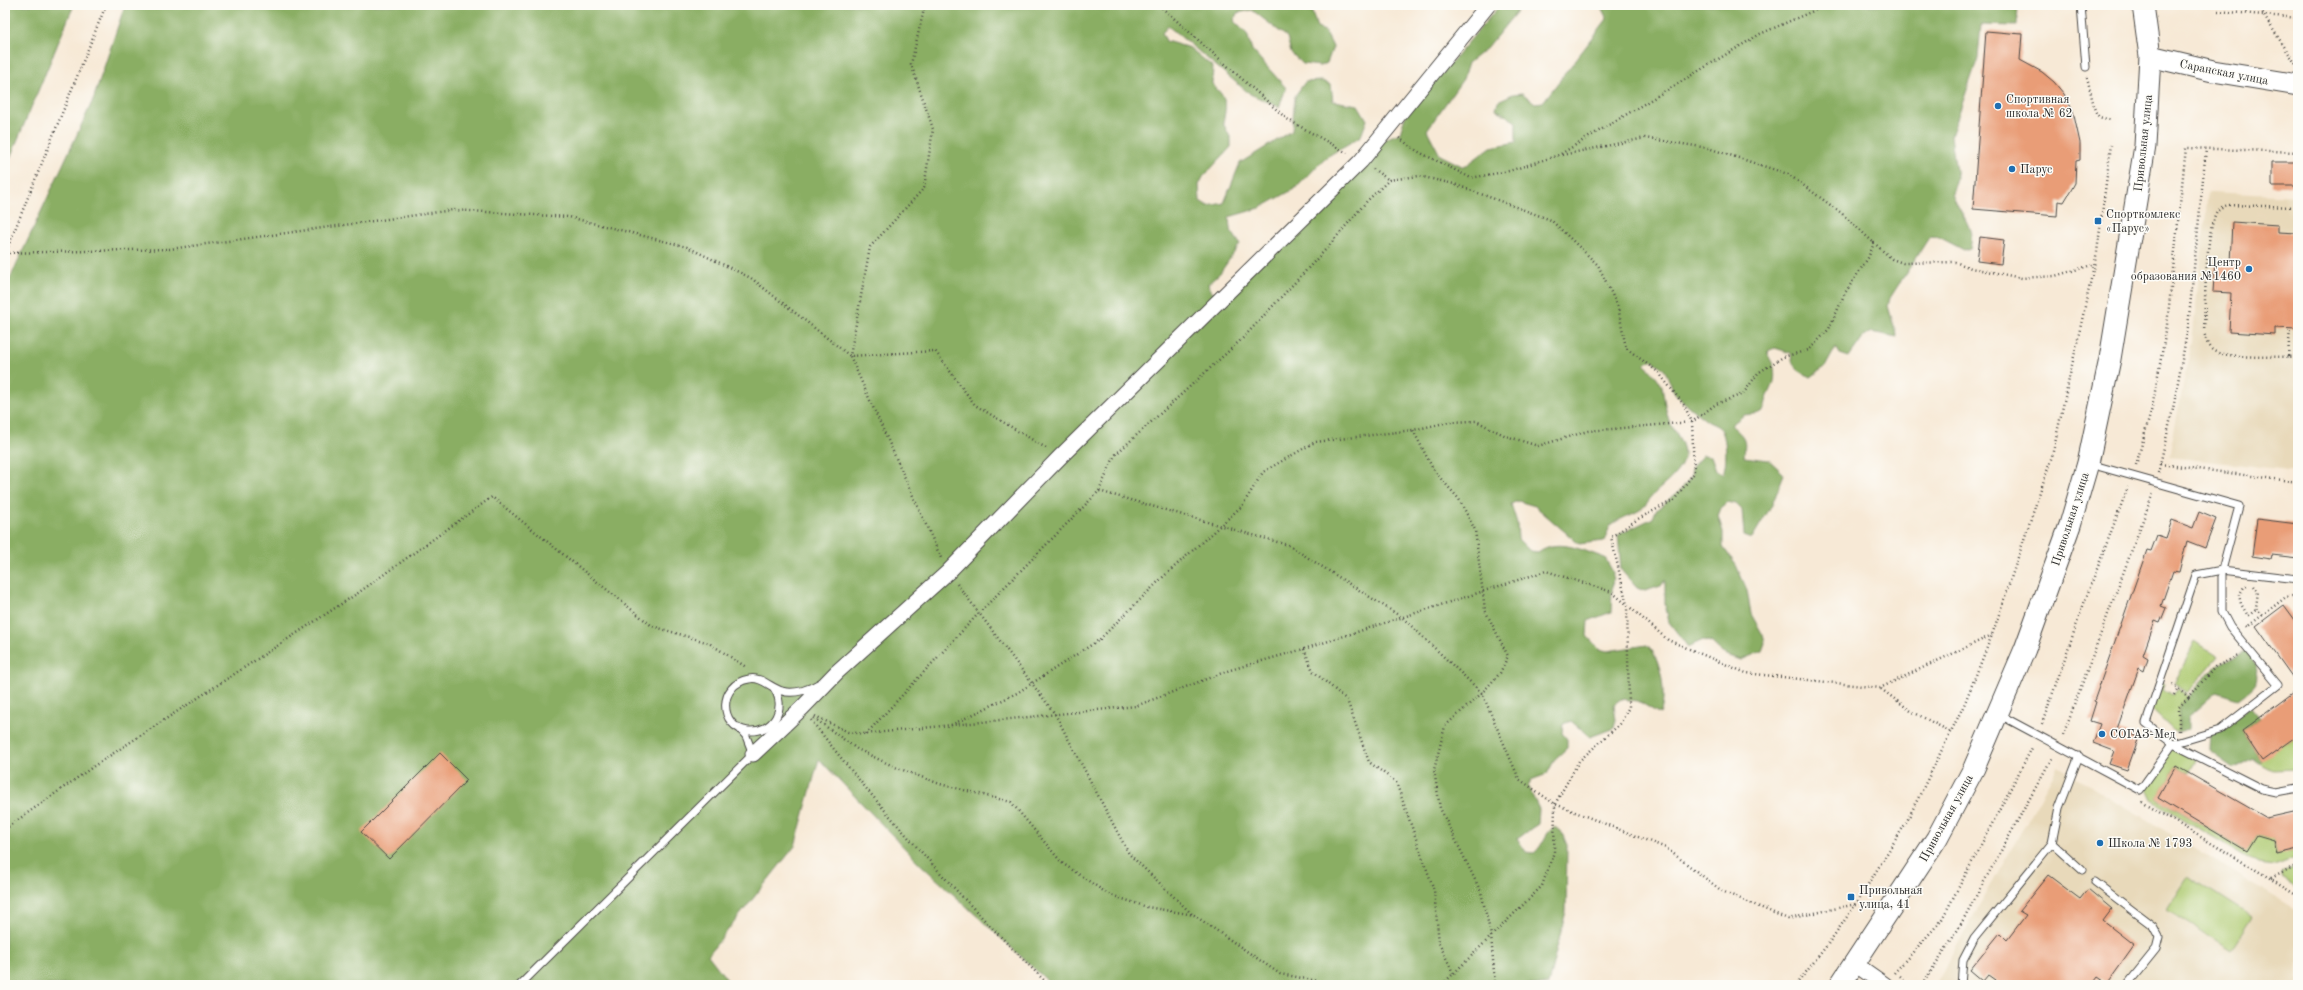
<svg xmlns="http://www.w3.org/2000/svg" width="2303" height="990" viewBox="0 0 2303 990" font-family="'Old Standard TT',serif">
	<rect width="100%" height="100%" fill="#fdfcf7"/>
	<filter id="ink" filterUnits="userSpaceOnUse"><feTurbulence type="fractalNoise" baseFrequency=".025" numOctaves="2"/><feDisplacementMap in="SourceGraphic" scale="8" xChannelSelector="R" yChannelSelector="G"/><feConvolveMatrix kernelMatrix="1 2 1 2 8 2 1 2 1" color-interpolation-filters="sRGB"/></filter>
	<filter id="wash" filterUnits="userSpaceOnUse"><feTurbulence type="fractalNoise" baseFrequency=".012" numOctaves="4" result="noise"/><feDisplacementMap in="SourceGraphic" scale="16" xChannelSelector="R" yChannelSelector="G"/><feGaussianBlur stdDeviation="0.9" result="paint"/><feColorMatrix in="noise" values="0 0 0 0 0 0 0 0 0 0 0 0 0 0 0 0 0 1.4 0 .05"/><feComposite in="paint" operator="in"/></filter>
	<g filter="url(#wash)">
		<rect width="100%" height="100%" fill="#f7e9d6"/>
		<path fill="#e8d9ba" d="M2208,192L2298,196V471L2169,457L2192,341Z
			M2058,766L2298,911V985H2152L2148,982L2145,985H1935Z"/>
		<path fill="#aeca71" stroke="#6c7a4e" d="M2195,642L2218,657L2187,693L2174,684Z
			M2160,681L2165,684L2163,689L2173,695L2178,689L2189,697L2180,707L2179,732L2174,731L2151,709Z
			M2298,735V769L2273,770L2258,762Z
			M2172,748L2196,760L2189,773L2176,766L2158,799L2247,851L2257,835L2267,838L2273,837L2277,854L2298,849V857L2274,866L2258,864L2152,800L2145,785Z
			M2298,866V888L2282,878V873Z
			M2188,876L2252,917L2231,950L2167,909Z"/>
		<path fill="#8aae63" stroke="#5a6c47" d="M5,5H74L5,170Z
			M125,5H1213L1216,7L1227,5H1310L1317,28L1325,31L1333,47L1327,63L1320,66L1303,64L1291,53L1287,37L1252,10L1237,13L1234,21L1247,34L1252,50L1286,88L1279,107L1250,94L1168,26L1162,33L1166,41L1190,48L1213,67L1212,84C1228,100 1227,102 1223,123L1231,139V147L1203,177L1199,185L1200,201L1208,206L1224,203L1240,163L1292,131L1295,96L1305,82L1322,81L1331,85L1333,101L1358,105L1367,120L1361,136L1325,158L1296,188L1260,208L1229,217L1230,229L1240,244L1220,273L1208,284L1211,292L1219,295L1385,139L1400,133L1405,117L1500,5H1522L1487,48L1468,63L1463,79L1427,130L1440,155L1464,167L1491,147L1516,142V122L1496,109L1498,101L1513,94L1522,93L1535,103L1543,102L1607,19L1600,5H2018L2017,26L1981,25L1978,58L1951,136L1957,178L1952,194C1959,212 1976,228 1970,248L1964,250L1939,237L1930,236L1890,298L1888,306L1897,337L1871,332L1863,337L1849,357L1840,354L1836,347L1825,367L1811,377C1799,371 1792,369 1791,353L1775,348L1767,351C1768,358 1773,362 1774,368C1776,381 1773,385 1768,396C1765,402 1766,407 1762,413L1744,415L1731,425C1745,438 1746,437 1744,457L1769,460L1784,474L1772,505L1752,538L1744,535L1742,510L1736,504L1728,502L1721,508L1718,516L1723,532V547L1736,565L1747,590L1751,614L1763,635L1765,643L1762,651L1741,660L1724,654L1711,642L1703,640L1688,647L1669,622L1665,604V580L1661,586L1645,591L1637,588L1621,570L1618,535L1653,518L1656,510L1681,490L1691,476L1692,467L1703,455L1711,456L1716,470L1723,474C1727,463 1727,442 1722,431C1720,426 1712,424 1707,421C1699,415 1681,401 1675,393C1666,379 1670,368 1650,360L1644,364C1668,386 1660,386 1667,414C1670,428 1683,438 1684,453C1684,471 1665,483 1654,494C1649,499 1646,506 1640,510C1630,516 1619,518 1610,526L1604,541L1579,544L1535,506L1518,501L1511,504L1517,523L1518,539L1530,551L1538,552C1558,537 1584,551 1605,558L1613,572L1611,612L1588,621L1587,636L1599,649L1607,651L1647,645C1662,657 1667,698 1660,714L1638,701L1621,699L1614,704L1616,720L1614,728L1590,737L1571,721L1563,724L1562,733L1567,739V748L1555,759L1547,774L1531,780L1528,787L1539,809L1538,824L1517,838L1526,852L1534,853C1544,845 1544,834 1554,827L1561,831L1567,845L1566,911L1548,985H1052L918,862L819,759L795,846L708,955L731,985H5V289L93,100Z
			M2248,651C2262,678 2263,681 2238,699L2216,692L2188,717V729L2179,732V707L2215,667Z
			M2250,707L2259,718L2242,731L2262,761L2258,762L2253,758L2234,768L2210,751L2211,732Z"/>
		<g id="blocks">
			<path fill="#e99d77" d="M1986,31L2022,34L2020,60L2042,72L2054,82L2064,94L2073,111L2080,143V160L2076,161L2075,183L2070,192L2064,202L2058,201L2057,216L1973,209Z
				M2272,162H2298V186H2272Z
				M2232,222L2278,225V232L2298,233V329L2275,328V335L2229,332L2231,293L2213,292L2215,262L2230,263Z
				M1980,237L2004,240L2001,264L1977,261Z
				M2199,512L2216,519L2205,548L2187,541L2179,572L2173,571L2161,606L2166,608L2160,623L2155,621L2143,655L2148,658L2144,671L2139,668L2117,729L2139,737L2127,770L2109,764L2114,751L2093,743L2100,724L2090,721L2096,702L2094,701L2147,550L2151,551L2157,535L2166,538L2172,520L2193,528Z
				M2257,519L2298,524V558L2272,555L2271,559L2252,556Z
				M2284,605L2298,624V685L2256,626Z
				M2298,689V735L2262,761L2242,731Z
				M440,753L467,780L389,859L361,832Z
				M2176,766L2267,818L2298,811V849L2277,854L2274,840L2257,835L2247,851L2158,798Z
				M2048,875L2080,899L2088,889L2112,909L2103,921L2134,945L2107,983L2098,977L2092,985H2002L1988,975L1983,981L1970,970L2000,933L2007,940L2026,915L2019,911Z"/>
		</g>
	</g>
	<g filter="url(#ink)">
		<use href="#blocks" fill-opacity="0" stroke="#4a4845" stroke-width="1"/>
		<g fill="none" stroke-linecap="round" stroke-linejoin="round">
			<defs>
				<path id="service" d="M2081,5L2086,67
					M773,687C788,707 774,733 748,731C718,727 718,684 749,679C761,676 771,688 782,691C794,695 811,689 820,683
					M2000,715L2140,790L2173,744L2146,723L2196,575L2222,570L2239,506L2090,464
					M2173,744L2220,730L2278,685L2230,627L2222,612V570L2298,579
					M2173,744L2262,789L2276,792L2298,788
					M2052,843L2082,870
					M2095,882L2153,926L2159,937L2156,949L2127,985
					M520,985L753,754L746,736L738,727
					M1961,985L1963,960L1974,939L2052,843L2059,808L2079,756"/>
				<path id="minor" d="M753,754L802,708L837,672L948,572L1060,457L1361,161L1488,5
					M1855,964L1885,985"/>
				<path id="secondary" d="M2150,56L2213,71L2298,85
					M1840,985L1937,838L1974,768L2025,649L2070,525L2088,463L2110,359L2145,146L2150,56L2143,5"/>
			</defs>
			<use href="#service" stroke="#4a4845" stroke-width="9"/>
			<use href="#minor" stroke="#4a4845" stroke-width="17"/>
			<use href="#secondary" stroke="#4a4845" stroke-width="23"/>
			<path stroke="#4a4845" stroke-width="2.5" stroke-dasharray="1 3" stroke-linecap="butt" d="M925,5L911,64L933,129L924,188L870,247L850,356L941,558
				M1159,5L1287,119L1347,153
				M2260,5L2264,16L2297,66
				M2218,11L2298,18
				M2087,77L2095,111L2099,117L2110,120
				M1399,138L1417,151L1471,178L1509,171L1559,155L1760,34L1827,5
				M1562,155L1645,138L1708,148L1788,174L1840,212L1874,243
				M1373,169L1389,180
				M2298,207L2228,205C2225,206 2221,207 2219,209C2205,221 2205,310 2204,332C2206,339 2207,347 2214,351C2227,359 2280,356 2298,357
				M5,253L170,249L453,210L569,217L687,247L751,278L850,356L935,351L975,405L1046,448
				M5,254L106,5
				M2288,356L2290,328
				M2160,464L2298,482
				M2136,465L2152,408L2167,325L2186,148L2298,152
				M2158,473L2173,409L2188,327L2206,149
				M1099,491L1115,455L1243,338L1327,248L1367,201L1389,180L1419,176L1454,184L1551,220L1598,265L1618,307L1626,348L1658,372L1684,405L1692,422L1694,473L1674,500L1638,519L1611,537L1627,605L1629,707L1620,724L1579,761L1555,804L1554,852L1542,886L1442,985
				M957,584L979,613L1099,491L1288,545L1403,618L1482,693L1519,779L1555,804L1666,848L1722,891L1788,919L1856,904
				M2247,586L2244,587L2239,595L2241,604L2248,616L2257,609
				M2254,586L2258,591L2256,608L2262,616
				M2246,626L2247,627L2286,597L2298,595
				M1304,649L1313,671L1347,700L1369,762L1396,782L1434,890L1439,943L1453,973
				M2172,685L2189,697L2215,667L2238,656
				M1881,689L1911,711L1951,732
				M2174,695L2178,689
				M815,716L848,732L865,734L1136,706L1230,670L1304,649L1546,571L1612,592L1668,640L1746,673L1880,688L1992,635
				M814,718L857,749L895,767L940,784L1011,802L1062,863L1108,894L1147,907L1194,915L1280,974L1340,985
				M811,720C884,814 964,902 1049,985
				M2042,724L2083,606L2128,487
				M951,725L1017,693L1099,640L1162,578L1242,506L1263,472L1315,442L1413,430
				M2179,731V707L2189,697
				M866,734L979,613L1055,714L1129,854L1193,915
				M2063,735L2153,493
				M2142,802L2298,895
				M5,829L94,766L358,593L492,497L652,626L709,643L746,667
				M2271,878L2298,866
				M1894,973L1941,921L2033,746
				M1900,977L1909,985
				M1495,985L1491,935L1481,892L1440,808L1434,770L1445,726L1482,693L1500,673L1508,656L1485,610L1475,530L1459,499L1434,471L1413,430L1449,422L1476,421L1506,436L1538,446L1588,431L1692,422L1716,404L1743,394L1758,373L1783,357L1809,350L1829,329L1845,293L1868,258L1874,243L1892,259L1903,263L1955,262L1971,268L2022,278L2055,276L2095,264
				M1796,985L1828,944L1856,904L1907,821L1964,705L1992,635L2052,456L2097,252L2111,145
				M1922,985L1957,931L2053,756"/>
			<use href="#service" stroke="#fff" stroke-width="7"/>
			<use href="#minor" stroke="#fff" stroke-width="15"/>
			<use href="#secondary" stroke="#fff" stroke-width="21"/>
		</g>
	</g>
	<g fill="#1f6fb2" stroke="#fdfcf7" stroke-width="1.5">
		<circle cx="1998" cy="106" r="4"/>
		<circle cx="2012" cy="169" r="4"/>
		<rect x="2094" y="217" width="8" height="8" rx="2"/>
		<circle cx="2249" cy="269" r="4"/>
		<circle cx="2102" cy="734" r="4"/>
		<circle cx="2100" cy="843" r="4"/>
		<rect x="1847" y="893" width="8" height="8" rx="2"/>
	</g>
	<g text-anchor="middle" stroke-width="3" stroke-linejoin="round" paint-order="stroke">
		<g font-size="12" fill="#2b2b2b" stroke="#fdfcf7">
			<text transform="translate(2224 72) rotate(11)" y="4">Саранская улица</text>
			<text transform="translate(2143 143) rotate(-84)" y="4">Привольная улица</text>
			<text transform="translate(2070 519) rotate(-72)" y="4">Привольная улица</text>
			<text transform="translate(1946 818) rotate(-61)" y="4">Привольная улица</text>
		</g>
		<g font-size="12" fill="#2b2b2b" stroke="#fdfcf7" text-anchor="start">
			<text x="2006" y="103">Спортивная<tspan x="2006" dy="14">школа № 62</tspan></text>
			<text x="2020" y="173">Парус</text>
			<text x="2106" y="218">Спорткомлекс<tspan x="2106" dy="14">«Парус»</tspan></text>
			<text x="2241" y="266" text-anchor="end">Центр<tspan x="2241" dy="14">образования №1460</tspan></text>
			<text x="2110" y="738">СОГАЗ-Мед</text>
			<text x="2108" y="847">Школа № 1793</text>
			<text x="1859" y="894">Привольная<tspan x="1859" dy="14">улица, 41</tspan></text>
		</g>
	</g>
	<rect width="2303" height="990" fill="none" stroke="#fdfcf7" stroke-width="20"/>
</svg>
